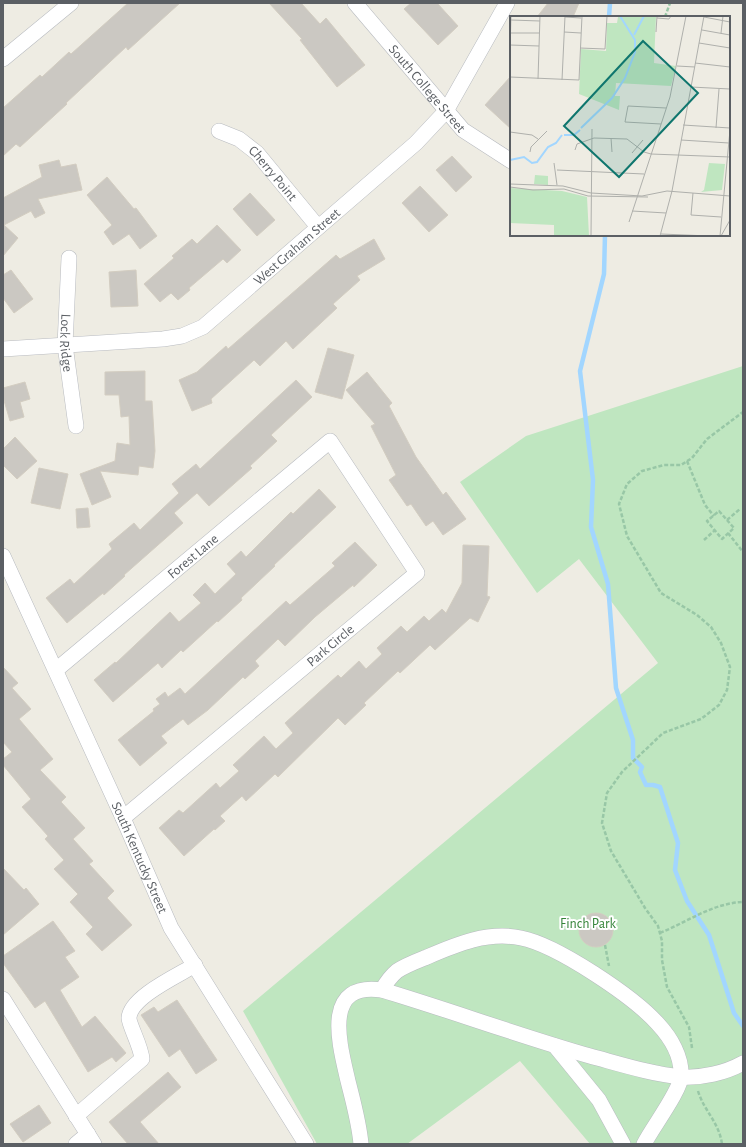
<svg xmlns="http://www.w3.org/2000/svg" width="746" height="1147" viewBox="0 0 746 1147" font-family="'Alegreya Sans',sans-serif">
	<rect width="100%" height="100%" fill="#eeece3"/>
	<path fill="#bfe6c0" d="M743,366V1144H590L520,1061L407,1144H317L243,1011L658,663L579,559L537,593L460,482L526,436Z"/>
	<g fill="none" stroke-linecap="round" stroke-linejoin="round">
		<path stroke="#a2d6ff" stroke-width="4.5" d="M609,17L610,3
			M605,235L604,274L580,371L593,480L591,527L608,584L616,688L633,740V758L642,767L640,772L646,785H653L660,787L678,843L675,870L687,901L709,935L734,1013L743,1026"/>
	</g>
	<path fill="#cbc8c2" stroke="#d3cdc1" d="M128,3H180L128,50L126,47L66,103L67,104L20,147L16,144L3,156V108L40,75L42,77L69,52L71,54Z
		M269,3H301L320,24L326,18L365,65L337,87L300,40L302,39Z
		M411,3H437L458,26L438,45L404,9Z
		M548,3H579L573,17H537Z
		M511,76V129L485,105Z
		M452,156L472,177L456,192L436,170Z
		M59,160L61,167L76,164L82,190L38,199L45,213L35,218L31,211L4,225L18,238L3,256V198L42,177L39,165Z
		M107,177L134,209L136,208L157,236L140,249L129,234L113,245L104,232L112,225L87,195Z
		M420,186L448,215L429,232L402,203Z
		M250,193L275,220L257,236L233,209Z
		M217,225L241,250L227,263L223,259L189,288L190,290L178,300L171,293L160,302L144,284L174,258L172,256L192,239L197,244Z
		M374,239L385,259L357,276L360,280L333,304L337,308L293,349L286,341L260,366L254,360L211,399L212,403L192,411L179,380L197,372L226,346L228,349L336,255L340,259Z
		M11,270L33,299L14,313L3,298V275Z
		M136,270L138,306L111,307L109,272Z
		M328,348L354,355L342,399L315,392Z
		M145,371V401H152L155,451L153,468L139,466L138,475L100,471L111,497L92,505L80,474L115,461L117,443L130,445L129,416L121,417L119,395H105V372Z
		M367,372L392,403L389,406L416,457L443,495L446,492L466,519L443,535L433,521L426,526L411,504L407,506L389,480L396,475L371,426L375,424L346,390Z
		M296,380L312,397L271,435L277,441L250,466L252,468L209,506L197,493L174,513L183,523L124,575L125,576L104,595L103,593L67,623L46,598L70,579L74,584L112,549L109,544L134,523L140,530L179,493L172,484L196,464L200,469Z
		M25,382L30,399L20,402L24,417L10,421L3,397V388Z
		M15,437L37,461L17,479L3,465V449Z
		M39,468L68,474L60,509L31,503Z
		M319,489L336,507L274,565L275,566L241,598L242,600L218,622L217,621L183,652L181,650L162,668L158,663L113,702L94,680L115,662L116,663L170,612L179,622L201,603L193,595L205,583L215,594L236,574L227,564L241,551L246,557L291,512L293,514Z
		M88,508L90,527L77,528L76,509Z
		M355,542L377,565L354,587L353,585L315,617L285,646L278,639L255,661L259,666L245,679L243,677L208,710L188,725L183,719L161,736L167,743L140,766L118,740L154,711L153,709L160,704L156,699L165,692L168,697L180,688L185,694L286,601L290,605L335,566L332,563Z
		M463,545L489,546L487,596L490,597L478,622L470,618L435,650L430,645L400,673L398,671L364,703L366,705L345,725L338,718L278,777L275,774L246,801L242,796L220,816L225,821L215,830L214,829L184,856L159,828L179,810L183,813L216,783L220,788L239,771L233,765L264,736L276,749L293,733L285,723L338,675L341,678L359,661L366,669L382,654L377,648L401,626L407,632L424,616L429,621L442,609L446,613L462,583Z
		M3,667L18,683L12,688L31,709L19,719L53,759L40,770L66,797L61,802L85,828L73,839L93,861L89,864L114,891L107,898L132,925L102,951L86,934L93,927L70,902L78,894L54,869L64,860L45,839L48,836L22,807L31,799L3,765V759L12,752L3,742Z
		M3,868L24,890L26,888L39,904L3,935Z
		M579 930a17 17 0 1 1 34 0a17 17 0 1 1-34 0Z
		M53,921L75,951L65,957L79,977L60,990L82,1027L95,1016L126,1053L116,1062L112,1057L88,1072L45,1001L35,1008L3,963V956Z
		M177,1000L217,1060L196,1074L180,1049L169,1057L141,1015L154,1007L158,1012Z
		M168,1072L181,1087L140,1122L159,1144H128L109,1122Z
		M39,1105L51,1123L23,1142L10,1124Z"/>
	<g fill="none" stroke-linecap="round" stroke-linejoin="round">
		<defs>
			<g id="minor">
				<path id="s1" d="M355,3L463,130L511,161"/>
				<path d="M3,59L71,3"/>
				<path id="s2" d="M219,131L239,139L257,153L318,227"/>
				<path id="s3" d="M69,258L65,345L76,426"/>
				<path id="s4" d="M3,349L163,339L182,336L203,327L416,143L446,111L507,3"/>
				<path id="s5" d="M3,556L123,818L171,928L306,1144"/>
				<path id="s6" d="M56,670L330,441L417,573L123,818"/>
				<path d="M382,990C386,983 391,976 397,971C406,965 417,961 427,957C457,944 488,931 521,938C557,945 634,997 658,1024C671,1038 682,1057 681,1076C681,1090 652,1128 644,1144"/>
				<path d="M3,999L94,1144"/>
				<path d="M555,1046L599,1100L623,1144"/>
				<path d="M76,1116L142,1059C141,1046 129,1025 129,1018C130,997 179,975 195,965"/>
				<path d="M76,1144L88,1134"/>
				<path d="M361,1144C359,1122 353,1101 348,1081C340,1046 321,981 382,990C452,1011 520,1036 590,1056C620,1064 651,1074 682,1077C702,1078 725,1073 743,1063"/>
			</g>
		</defs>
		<use href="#minor" stroke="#b8bbc0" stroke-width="16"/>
		<path stroke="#98c7a6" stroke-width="2.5" stroke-dasharray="4 2" stroke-linecap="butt" d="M665,17L670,3
			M687,461L705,505L714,516
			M719,511L734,528L722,539L707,521Z
			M727,520L740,509
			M728,533L743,552
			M704,540L715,530
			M660,933C687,922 713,903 743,902
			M605,945L609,966
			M692,1048L689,1027L667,987L662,960V941L658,926L645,908L611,851L602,823L607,793L622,772L663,733L701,719L719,705L727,690L730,667L721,643L711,627L697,615L661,593L627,536L619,504L627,484L642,471L664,465H681L692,458L707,439L743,412
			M698,1091C704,1111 719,1122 722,1144"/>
		<use href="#minor" stroke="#fff" stroke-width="15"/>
	</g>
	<g text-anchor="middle" stroke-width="4" stroke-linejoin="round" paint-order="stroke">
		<g font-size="14" fill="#5b5f64" stroke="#fff">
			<text dy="5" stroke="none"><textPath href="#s1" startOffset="112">South College Street</textPath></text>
			<text dy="5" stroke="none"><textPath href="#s2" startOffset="70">Cherry Point</textPath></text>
			<text dy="5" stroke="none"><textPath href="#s4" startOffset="326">West Graham Street</textPath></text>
			<text dy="5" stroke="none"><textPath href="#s3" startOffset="85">Lock Ridge</textPath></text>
			<text dy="5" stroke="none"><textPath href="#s6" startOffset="178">Forest Lane</textPath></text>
			<text transform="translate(330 645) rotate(-40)" y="5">Park Circle</text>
			<text dy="5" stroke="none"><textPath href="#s5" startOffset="331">South Kentucky Street</textPath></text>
		</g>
		<g font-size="14" fill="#348338" stroke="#fff">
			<text x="588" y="928">Finch Park</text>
		</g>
	</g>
	<g transform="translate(510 16)">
		<rect width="220" height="220" fill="#eeece3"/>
		<path d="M104,0H146L144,47L166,50L161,70L106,67L105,80H110L109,94L69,78L71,33L96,35L97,7H107L108,1ZM199,147L215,148L212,174L191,176L194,174ZM25,159L38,160V169L24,168ZM0,172L52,175L77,181L79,220H44V209L0,207Z" fill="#bfe6c0"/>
		<path fill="none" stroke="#a2d6ff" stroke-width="2" d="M124,19L134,0M71,112L102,82L115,62L125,36V24L110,0M54,119H64L70,114M0,144L14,141L22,147L27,146L38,131L46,127L52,119"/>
		<path fill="none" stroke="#afb0ac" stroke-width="1" d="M55,1L71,2M194,1L220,6M147,2L159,3L161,0M1,4L30,5M192,14L220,19M54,16L71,17M146,16L147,0M0,17H30M211,17L213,0M189,27L220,32M0,29L29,30M0,32L1,0M70,32L95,33L97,0M185,47L220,51M167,50L185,51M0,61L69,64L72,0M28,63L30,0M52,64L55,0M181,71L220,73M151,108L115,106L118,90L156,92M173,109L220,112M206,112L209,73M0,116L22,119L28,123M101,122L102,136M171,124L219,127M65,134L67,128L84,122L117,123L134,136L141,138L220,141M20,136L21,131L37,115M122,137L133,124M44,147L47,169M47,154L134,158M0,168L53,170L81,177L132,180L157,175L220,180M0,171L23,174L54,173L78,180L138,181M183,177L181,199L211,201M122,195L156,197M119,206L160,81L176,0M151,218L199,220M81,220L82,113M150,220L162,175L194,0M210,220L220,114M211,220L220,204"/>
		<path fill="#0f766e" fill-opacity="0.15" stroke="#0f766e" stroke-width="2" d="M133,25L188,77L109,161L54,110Z"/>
		<rect width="220" height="220" fill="none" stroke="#5b5f64" stroke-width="2"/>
	</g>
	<rect width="746" height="1147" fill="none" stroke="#5b5f64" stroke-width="8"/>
</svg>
